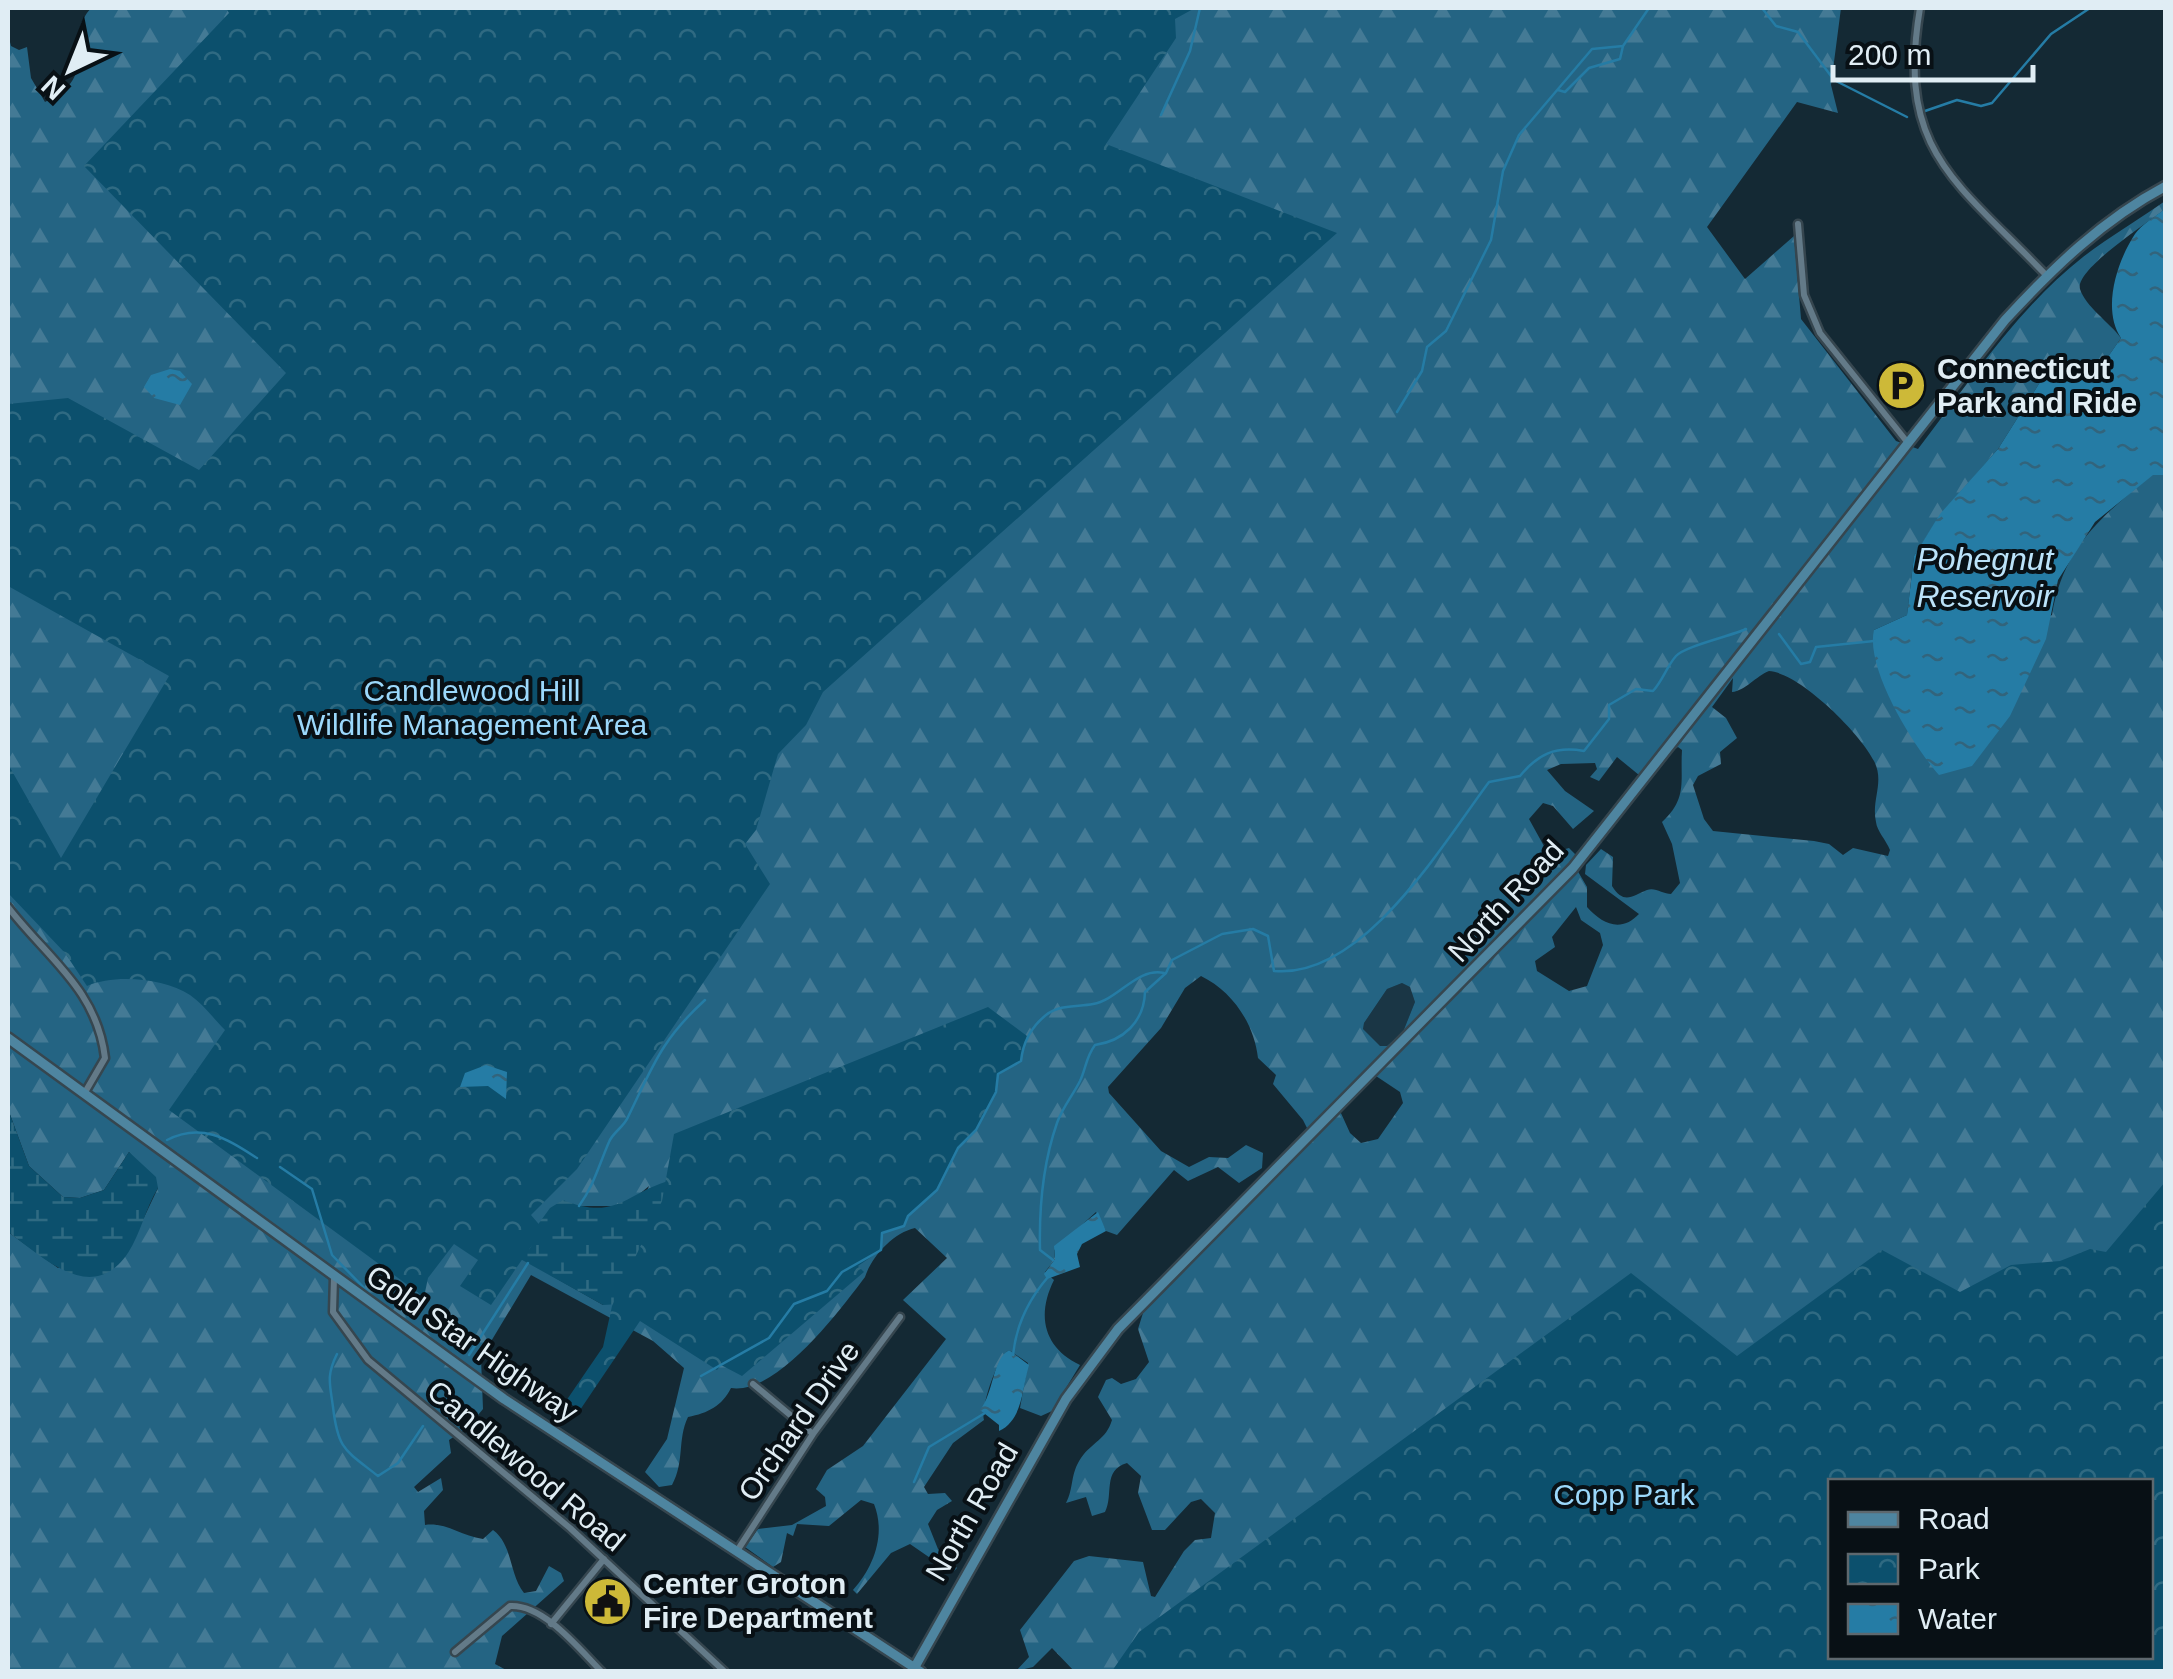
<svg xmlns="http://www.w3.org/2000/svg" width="2173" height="1679" viewBox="0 0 2173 1679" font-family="Helvetica,sans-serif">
	<defs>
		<pattern id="forest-firs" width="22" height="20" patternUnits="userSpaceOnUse" patternTransform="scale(2.5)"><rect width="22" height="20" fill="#246483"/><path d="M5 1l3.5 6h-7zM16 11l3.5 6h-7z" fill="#447a95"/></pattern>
		<pattern id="wetland-marsh" width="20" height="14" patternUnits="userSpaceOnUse" patternTransform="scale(2.5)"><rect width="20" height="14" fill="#0c506d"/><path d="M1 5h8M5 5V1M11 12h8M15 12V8" fill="none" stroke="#2f6a82"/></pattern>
		<pattern id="park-crowns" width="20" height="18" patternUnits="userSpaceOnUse" patternTransform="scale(2.5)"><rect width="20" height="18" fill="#0c506d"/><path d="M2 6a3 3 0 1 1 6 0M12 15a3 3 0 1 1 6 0" fill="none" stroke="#2f6a82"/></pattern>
		<pattern id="water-ripples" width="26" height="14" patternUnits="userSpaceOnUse" patternTransform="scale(2.5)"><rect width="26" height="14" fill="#257ca5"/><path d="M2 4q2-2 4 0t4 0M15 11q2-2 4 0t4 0" fill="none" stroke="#32647c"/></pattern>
	</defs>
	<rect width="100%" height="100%" fill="#142934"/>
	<path fill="#1a3645" d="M1402,983L1410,987L1415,1002L1403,1032L1387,1046H1379L1363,1029L1364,1023L1387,989Z"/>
	<path fill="url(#forest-firs)" fill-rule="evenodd" d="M91,8H1841L1831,85L1838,113L1797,102L1707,227L1745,279L1794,236L1801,319L1896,441L1918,449C1968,384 2018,308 2083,257C2109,237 2138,220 2165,201V209C2148,223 2075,269 2080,289C2085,306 2110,323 2121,338L2103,364L2077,365L2042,379L1998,449L1941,514L1914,556L1907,615L1874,630L1883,680L1892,694L2052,615C2063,547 2102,516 2153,474L2165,475V1671L1075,1672L1052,1648L1033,1667L1016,1671L1029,1657L1020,1630L1074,1561L1089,1556L1143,1562L1151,1596L1155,1597L1184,1551L1195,1540L1211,1538L1215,1513L1201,1499L1191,1502L1165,1530H1152L1138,1493L1141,1476L1127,1463C1102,1470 1114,1495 1105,1512L1092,1516L1086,1497L1066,1503C1074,1488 1070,1474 1081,1458C1092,1442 1106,1440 1112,1420L1098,1397L1106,1380L1112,1378L1121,1384L1136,1379L1149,1362L1138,1329L1143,1313L1313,1140L1303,1120L1273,1084L1276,1075L1258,1058C1254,1023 1232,991 1201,976L1185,988L1161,1028L1108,1087L1109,1093L1161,1151L1189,1167L1209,1157L1228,1158L1246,1145L1263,1153L1262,1168L1239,1183L1218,1167L1188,1181L1174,1170L1117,1235L1106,1231L1096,1212L1054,1250L1055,1259L1045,1272L1054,1280C1036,1316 1044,1348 1080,1365L1052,1411L1041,1416L1020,1408L1028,1363L1009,1350C997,1357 980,1409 984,1420L953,1443L924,1487L928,1494L945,1493L952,1501L937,1510L928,1524L938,1549L957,1568L952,1573L910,1544L891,1553L857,1594L853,1590C874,1567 886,1534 874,1504L861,1500L829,1526L797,1524L793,1536L787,1533L781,1562L773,1567L745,1547L758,1529L792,1525L826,1506L825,1497L816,1489L827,1470L863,1446L946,1339L903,1300L947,1258L915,1228C893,1233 872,1256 865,1277C840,1310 777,1395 731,1388C722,1406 708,1413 688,1417C677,1440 685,1461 672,1485L659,1487L645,1472L667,1439L684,1368L653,1341L531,1275L481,1358L483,1409L467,1428L449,1440L451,1453L414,1487L418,1492L441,1478L443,1490L424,1511L425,1525C446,1522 461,1536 483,1539L493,1530C513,1545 509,1574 524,1593L536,1591L549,1566L561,1573L564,1581L502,1636L495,1664L508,1671H8V1232L58,1268L139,1228L158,1188L129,1152L104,1190L80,1198L63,1197L29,1166L8,1109V34L11,46L19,50L27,47L31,78L45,102C103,75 59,44 91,8ZM1769,671C1800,673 1861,734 1874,761C1885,782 1871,800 1876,822C1877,831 1886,840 1890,850L1888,856L1853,848L1843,855L1829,844L1814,841L1713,831L1704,819L1693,785L1698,776L1721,764L1720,752L1737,738L1726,718L1712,707L1733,678L1732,692C1745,691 1756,676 1769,671ZM1678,747L1682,750C1680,781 1688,798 1662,822L1672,844L1680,883L1671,894C1663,894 1655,887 1647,890C1632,896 1624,905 1612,886L1613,857L1601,849L1586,865L1585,874L1639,914C1621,933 1602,924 1587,907V887L1573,863L1575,854L1569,848L1555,852L1545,848L1529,819L1543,803L1553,806L1573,829L1594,811L1565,791L1547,770L1561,764L1595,763L1597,769L1590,777L1599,781L1617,757L1639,775ZM1576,907L1581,920L1600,933L1603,945L1587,986L1569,991L1537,971L1535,961L1555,947L1552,937ZM1402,983L1410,987L1415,1002L1403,1032L1387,1046H1380L1363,1029L1364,1023L1387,989ZM1376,1076L1400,1092L1403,1103L1378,1139L1361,1143L1350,1133L1340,1111ZM649,1186L603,1305L552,1276L579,1206H625ZM1830,1482H2150V1656H1830Z"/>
	<path fill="url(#wetland-marsh)" d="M8,1109L29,1166L63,1197L80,1198L104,1190L129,1152L156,1177L158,1188C145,1209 141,1233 128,1253C92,1306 44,1258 8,1232Z
		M672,1180L620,1304L603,1305L515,1256L550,1208L563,1200C617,1222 626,1192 672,1180Z"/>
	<path fill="url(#park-crowns)" fill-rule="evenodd" d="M226,8H1195L1175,19L1176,38L1106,144L1337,233L823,692L806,725L778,754L756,830L745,844L770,884L577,1169L531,1215L543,1229L491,1305L460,1286L478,1260L454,1244L428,1278L424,1297L169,1110L225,1030C214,1019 203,1004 190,995C163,978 115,974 87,986L65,953L8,893V764L61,858L169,676L8,586V404L68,398L199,470L286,373L84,166L229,13Z
		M988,1007L1027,1036L1021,1061L998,1074L996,1092L976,1130L958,1148L937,1190L908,1216L904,1226L882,1233L881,1250L858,1266L864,1272L742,1376L721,1365L717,1370L640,1321L580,1410L566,1401L603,1347L612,1306L662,1201L674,1134Z
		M2165,1182V1671H1112L1139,1632L1631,1273L1737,1356L1882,1250L1960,1292L2011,1265L2060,1261L2090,1249L2106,1252ZM1830,1482H2150V1656H1830Z"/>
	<path fill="url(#water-ripples)" d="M2165,209V475H2153L2095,522L2058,580L2046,639L2010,716L1972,766L1939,775C1913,746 1865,668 1874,630L1907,615L1914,556L1940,514L1998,449L2042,379L2077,365L2103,364L2121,338C2102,310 2116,263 2135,234C2141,225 2156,216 2165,209Z
		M170,369L180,371L192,384L180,405L154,398L144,387L151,375Z
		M486,1065L507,1072L506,1099L488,1086L460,1087L465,1073Z
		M1098,1212L1106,1231L1082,1244L1077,1254L1080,1267L1047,1279L1044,1274L1055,1259L1054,1246Z
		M1009,1350L1029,1365C1022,1388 1023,1420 999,1431V1425L980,1410C994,1393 992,1360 1009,1350Z"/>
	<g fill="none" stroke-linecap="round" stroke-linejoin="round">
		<path stroke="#257ca5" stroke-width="2.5" d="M1762,8L1776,26L1798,32L1834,80L1907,117
			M1558,90L1565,92L1589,68L1620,59L1623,46
			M1925,111L1957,100L1981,106L1992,103L2051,34L2090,8
			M1161,115L1190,51L1200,8
			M1397,412L1422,371L1427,347L1446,331L1491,240L1503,171L1519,135L1592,49L1623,46L1649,8
			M1779,634L1801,664L1810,662L1816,647L1874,641
			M167,1140C202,1122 227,1139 257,1158
			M280,1167L312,1189L332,1255L372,1296
			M579,1206C594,1185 599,1165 609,1142C613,1132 624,1127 628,1117C653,1066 661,1040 705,1000
			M1053,1260L1040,1250C1039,1207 1043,1163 1057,1123C1062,1108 1073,1095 1080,1081C1086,1068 1086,1057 1095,1045C1123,1041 1144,1022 1145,992L1166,973L1172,960L1222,934L1253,929L1268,936L1274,971C1363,979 1442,845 1489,782L1520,776C1538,754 1555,746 1584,751L1609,719V705L1636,689L1653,691C1663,680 1667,666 1676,656C1685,646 1731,636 1746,629
			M337,1354C326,1376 330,1384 333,1407C338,1450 345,1450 378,1476L398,1463L423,1426
			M469,1355L528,1263
			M1013,1355C1016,1326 1029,1299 1048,1277
			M701,1376L769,1338L794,1304L827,1291L842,1272L881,1250L882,1233L904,1226L908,1216L937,1190L958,1148L976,1130L996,1092L998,1074L1021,1061C1023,1042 1031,1027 1046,1015C1060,1004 1078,1007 1093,1004C1118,1000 1137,967 1164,973
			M914,1482L929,1447L985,1413"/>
		<defs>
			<path id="street" d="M1920,8C1896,151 1955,180 2046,275
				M1798,224L1804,295L1820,333L1908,443
				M8,907C46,957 97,989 105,1058L84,1094
				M334,1278L333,1312L368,1360L570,1528L725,1672
				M753,1384L813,1434
				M737,1551L813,1434L900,1317
				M551,1624L604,1559
				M455,1652L510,1606C544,1604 580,1650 602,1672"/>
			<path id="secondary" d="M8,1038L504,1399L921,1672
				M912,1672L1066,1399L1118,1329L1573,868L2005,320C2053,268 2102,220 2166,186"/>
		</defs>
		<use href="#street" stroke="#36464f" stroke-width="11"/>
		<use href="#secondary" stroke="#36464f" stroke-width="14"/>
		<use href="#street" stroke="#637a88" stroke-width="6"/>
		<use href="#secondary" stroke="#4e85a0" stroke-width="9"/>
	</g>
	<defs>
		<symbol id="parking-disc" viewBox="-11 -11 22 22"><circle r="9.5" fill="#cdb938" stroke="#081015"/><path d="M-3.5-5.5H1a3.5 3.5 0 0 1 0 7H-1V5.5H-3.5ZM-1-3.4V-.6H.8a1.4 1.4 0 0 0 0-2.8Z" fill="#111"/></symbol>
		<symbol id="civic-disc" viewBox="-11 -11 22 22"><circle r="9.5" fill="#cdb938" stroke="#081015"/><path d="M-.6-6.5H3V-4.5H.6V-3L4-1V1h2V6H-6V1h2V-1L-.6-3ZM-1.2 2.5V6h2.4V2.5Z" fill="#111"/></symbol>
	</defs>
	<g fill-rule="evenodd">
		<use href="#parking-disc" x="1874" y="358" width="55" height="55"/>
		<use href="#civic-disc" x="580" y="1574" width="55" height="55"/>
	</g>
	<g text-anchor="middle" stroke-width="8" stroke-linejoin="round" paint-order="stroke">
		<g font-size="30" font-weight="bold" fill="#e0edf4" stroke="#081015" text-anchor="start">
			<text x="1937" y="379">Connecticut<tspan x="1937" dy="34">Park and Ride</tspan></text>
			<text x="643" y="1594">Center Groton<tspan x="643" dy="34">Fire Department</tspan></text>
		</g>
		<g font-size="30" fill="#9bd8fb" stroke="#081015">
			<text x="472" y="701">Candlewood Hill<tspan x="472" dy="34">Wildlife Management Area</tspan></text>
			<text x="1624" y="1505">Copp Park</text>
		</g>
		<g font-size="30" fill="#e0edf4" stroke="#081015">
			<text transform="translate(1506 901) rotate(-47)" y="10">North Road</text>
			<text transform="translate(472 1344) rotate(35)" y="10">Gold Star Highway</text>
			<text transform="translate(799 1421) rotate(-55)" y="10">Orchard Drive</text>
			<text transform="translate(526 1466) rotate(40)" y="10">Candlewood Road</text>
			<text transform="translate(972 1512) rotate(-60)" y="10">North Road</text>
		</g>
		<g font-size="32" font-style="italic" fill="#bbe3fa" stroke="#081015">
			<text x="1985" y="570">Pohegnut<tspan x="1985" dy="37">Reservoir</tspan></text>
		</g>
	</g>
	<rect width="2173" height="1679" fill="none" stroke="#e0edf4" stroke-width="20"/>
	<rect x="1828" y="1479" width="325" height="180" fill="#081015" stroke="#5e686e" stroke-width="2.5"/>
	<rect x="1848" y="1512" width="50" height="15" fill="#4e85a0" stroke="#5e686e" stroke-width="2.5"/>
	<text x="1918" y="1529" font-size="30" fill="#e0edf4">Road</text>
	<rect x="1848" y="1554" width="50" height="30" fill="url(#park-crowns)" stroke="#5e686e" stroke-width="2.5"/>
	<text x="1918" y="1579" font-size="30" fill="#e0edf4">Park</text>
	<rect x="1848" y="1604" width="50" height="30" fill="url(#water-ripples)" stroke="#5e686e" stroke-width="2.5"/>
	<text x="1918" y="1629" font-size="30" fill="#e0edf4">Water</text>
	<g transform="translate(70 70) rotate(223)" stroke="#081015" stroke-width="8" paint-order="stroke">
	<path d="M0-8L18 38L0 25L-18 38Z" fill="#e0edf4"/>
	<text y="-15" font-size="28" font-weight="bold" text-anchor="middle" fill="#e0edf4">N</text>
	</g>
	<path d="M1833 65v15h200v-15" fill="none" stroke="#e0edf4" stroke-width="5"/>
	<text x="1848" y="65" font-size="30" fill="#e0edf4" stroke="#081015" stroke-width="8" paint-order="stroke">200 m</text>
</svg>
